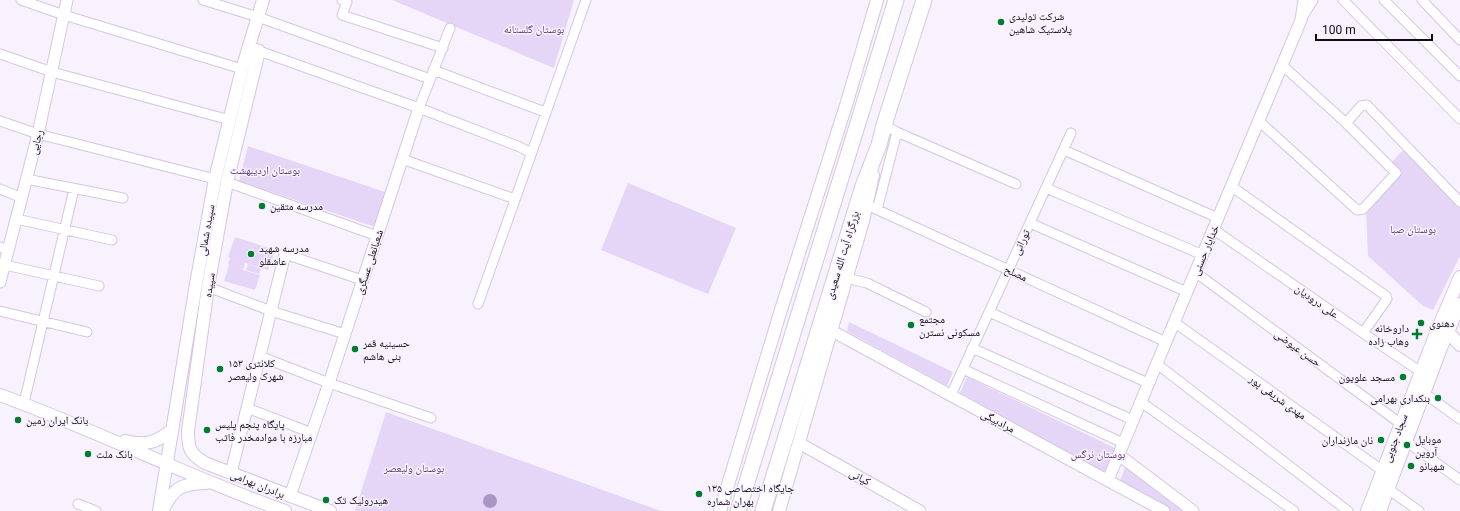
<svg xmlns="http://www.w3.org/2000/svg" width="1460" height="511" viewBox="0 0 1460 511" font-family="Roboto,'Noto Naskh Arabic',sans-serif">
	<rect width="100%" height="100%" fill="#f8f2fe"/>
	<path fill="#e5d5f7" d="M392,0H574L554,68Z
		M248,146L388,193L378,228L239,181Z
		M1405,148L1460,206V256L1433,310L1423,306L1368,256L1366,212L1396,177L1387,167Z
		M628,183L736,228L708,294L601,250Z
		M235,237L275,250L268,270L233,259L245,263L243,270L260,275L255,290L224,281L229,265L228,264L230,258L228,257Z
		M248,264L261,269L259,274L246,270Z
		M849,322L953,372L947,386L847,331Z
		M967,377L1117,449L1105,474L960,393Z
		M386,412L661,511H355Z
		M1125,467L1185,511H1170L1119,484Z"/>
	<path fill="#ad94c7" d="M483 501a7 7 0 1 1 14 0a7 7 0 1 1-14 0Z"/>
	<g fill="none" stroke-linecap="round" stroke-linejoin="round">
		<defs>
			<path id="minor" d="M21,0L64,15L242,69
				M203,0L258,17L430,79
				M342,0L347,2L342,15L443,48
				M1343,0L1460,119
				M1384,0L1460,76
				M1422,0L1460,40
				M1302,18L1313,0
				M259,51L419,108L520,147L531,153
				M0,54L52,72L230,120
				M433,70L545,112
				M419,108L450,28
				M0,121L38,134L215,179
				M1259,121L1357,210L1363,209L1396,173L1346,123L1282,65
				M1346,123L1361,106L1367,105L1460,202
				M884,125L897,132L1016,184
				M1064,150L1218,218
				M402,159L515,199
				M26,179L123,198
				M227,182L377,236
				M1231,186L1386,296L1387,299L1363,333
				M1046,188L1203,255
				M0,189L22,198
				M867,205L1166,342
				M877,210L897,132
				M16,219L112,240
				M1030,223L1187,292
				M1213,229L1363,333L1421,372
				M0,247L8,250
				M285,254L362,280
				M5,265L99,286
				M1195,272L1401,424
				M846,278L867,283L926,312
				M208,287L271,311L345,334
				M478,304L586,0
				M0,311L87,332
				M989,312L1148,383
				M1174,322L1383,471
				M972,348L1133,420
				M259,356L329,383L431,418
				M1157,364L1348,511
				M963,369L1123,443
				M1424,393L1460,419
				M951,395L1071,133
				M1141,402L1294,511
				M24,403L74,189
				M247,408L312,433
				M1406,441L1460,480
				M1388,489L1419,511
				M78,504L96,511"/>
			<path id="tertiary" d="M0,282L38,134L67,0
				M832,331L1164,511
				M799,443L920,511
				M1119,455L1193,511
				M231,473L285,254
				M1108,480L1301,20L1304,0
				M290,496L329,383L419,108"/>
			<path id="secondary" d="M249,48L259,51L227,182L208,287L188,431C188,449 190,454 205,463L330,511
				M1443,330L1448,332L1460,345
				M0,395C96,430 188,477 285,511
				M125,441C145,446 156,443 172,430
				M159,511L196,284L215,179L242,69L263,0
				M162,511C174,488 179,484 206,483
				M720,511L780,313L847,102L877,0
				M779,511L863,221L873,175
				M1367,511L1438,328L1460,277
				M1380,511L1441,348L1460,304"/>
			<path id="trunk" d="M738,511L896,0
				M763,511L863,186L879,145L884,125L924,0"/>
		</defs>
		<use href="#minor" stroke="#d4c6e2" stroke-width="11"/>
		<use href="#tertiary" stroke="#d4c6e2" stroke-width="13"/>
		<use href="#secondary" stroke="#d4c6e2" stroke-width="14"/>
		<use href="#trunk" stroke="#d4c6e2" stroke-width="17"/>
		<use href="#minor" stroke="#fff" stroke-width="9"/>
		<use href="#tertiary" stroke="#fff" stroke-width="11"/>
		<use href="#secondary" stroke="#fff" stroke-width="12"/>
		<use href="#trunk" stroke="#fff" stroke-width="15"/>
	</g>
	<g fill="#007b32" stroke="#f8f2fe" stroke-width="1.5">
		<circle cx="1001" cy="22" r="4"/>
		<circle cx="262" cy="206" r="4"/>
		<circle cx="251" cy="254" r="4"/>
		<circle cx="1421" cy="323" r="4"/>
		<circle cx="911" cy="325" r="4"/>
		<path d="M1415 328h4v4h4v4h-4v4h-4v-4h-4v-4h4z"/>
		<circle cx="355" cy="349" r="4"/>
		<circle cx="220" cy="369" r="4"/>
		<circle cx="1403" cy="377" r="4"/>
		<circle cx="1438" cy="398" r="4"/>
		<circle cx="18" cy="420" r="4"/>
		<circle cx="207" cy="430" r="4"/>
		<circle cx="1381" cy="440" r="4"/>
		<circle cx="1407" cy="445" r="4"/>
		<circle cx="88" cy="454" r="4"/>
		<circle cx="1411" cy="466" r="4"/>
		<circle cx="699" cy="494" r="4"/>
		<circle cx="326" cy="500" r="4"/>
	</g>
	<g text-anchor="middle" stroke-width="3" stroke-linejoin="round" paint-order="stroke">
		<g font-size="11" fill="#0f0a14" stroke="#f8f2fe" text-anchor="start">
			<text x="1009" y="20">شرکت تولیدی<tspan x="1009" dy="13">پلاستیک شاهین</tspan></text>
			<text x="270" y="210">مدرسه متقین</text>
			<text x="259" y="252">مدرسه شهید<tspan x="259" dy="13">عاشقلو</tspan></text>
			<text x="919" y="323">مجتمع<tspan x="919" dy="13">مسکونی نسترن</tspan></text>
			<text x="1429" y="327">دهنوی</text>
			<text x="1409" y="332" text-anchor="end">داروخانه<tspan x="1409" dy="13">وهاب زاده</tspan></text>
			<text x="363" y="347">حسینیه قمر<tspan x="363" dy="13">بنی هاشم</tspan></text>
			<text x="228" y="367">کلانتری ۱۵۳<tspan x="228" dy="13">شهرک ولیعصر</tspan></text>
			<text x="1395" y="381" text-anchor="end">مسجد علویون</text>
			<text x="1430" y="402" text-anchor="end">بنکداری بهرامی</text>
			<text x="26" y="424">بانک ایران زمین</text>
			<text x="215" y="428">پایگاه پنجم پلیس<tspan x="215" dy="13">مبارزه با موادمخدر فاتب</tspan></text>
			<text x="1415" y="443">موبایل<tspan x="1415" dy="13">آروین</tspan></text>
			<text x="1373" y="444" text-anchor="end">نان مازنداران</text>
			<text x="96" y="458">بانک ملت</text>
			<text x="1419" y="470">شهبانو</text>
			<text x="707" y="492">۱۳۵ جایگاه اختصاصی<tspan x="707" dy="13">بهران شماره</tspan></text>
			<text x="334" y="504">هیدرولیک تک</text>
		</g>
		<g font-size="11" fill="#5b3a79" stroke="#f8f2fe">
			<text x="534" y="33">بوستان گلستانه</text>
			<text x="265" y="174">بوستان اردیبهشت</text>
			<text x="1413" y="233">بوستان صبا</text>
			<text x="1098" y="458">بوستان نرگس</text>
			<text x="414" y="472">بوستان ولیعصر</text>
		</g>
		<g font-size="11" fill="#0f0a14" stroke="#f8f2fe">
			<text transform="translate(36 142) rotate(-76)" y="4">رجایی</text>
			<text transform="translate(206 230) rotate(-80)" y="4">سپیده شمالی</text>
			<text transform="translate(1021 242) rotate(-65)" y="4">تورانی</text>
			<text transform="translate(1205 250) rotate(-67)" y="4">خدایار حسنی</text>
			<text transform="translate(842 255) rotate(-73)" y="4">بزرگراه آیت الله سعیدی</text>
			<text transform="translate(369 262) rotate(-72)" y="4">شعبانعلی عسگری</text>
			<text transform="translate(1016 273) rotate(25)" y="4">مصلح</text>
			<text transform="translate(209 285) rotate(-81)" y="4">سپیده</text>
			<text transform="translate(1317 301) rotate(35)" y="4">علی درودیان</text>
			<text transform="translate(1298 348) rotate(36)" y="4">حسن عیوضی</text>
			<text transform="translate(1278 397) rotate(36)" y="4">مهدی شریفی پور</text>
			<text transform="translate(998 421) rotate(28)" y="4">مرادبیگی</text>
			<text transform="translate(1395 438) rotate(-69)" y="4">سجاد جنوبی</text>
			<text transform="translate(860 477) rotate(29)" y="4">کیانی</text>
			<text transform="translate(258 484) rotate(22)" y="4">برادران بهرامی</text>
		</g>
	</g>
	<path d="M1316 34v6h116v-6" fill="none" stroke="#0f0a14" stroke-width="2"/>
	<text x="1322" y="34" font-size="12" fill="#0f0a14" stroke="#f8f2fe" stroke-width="3" paint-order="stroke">100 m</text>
</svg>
